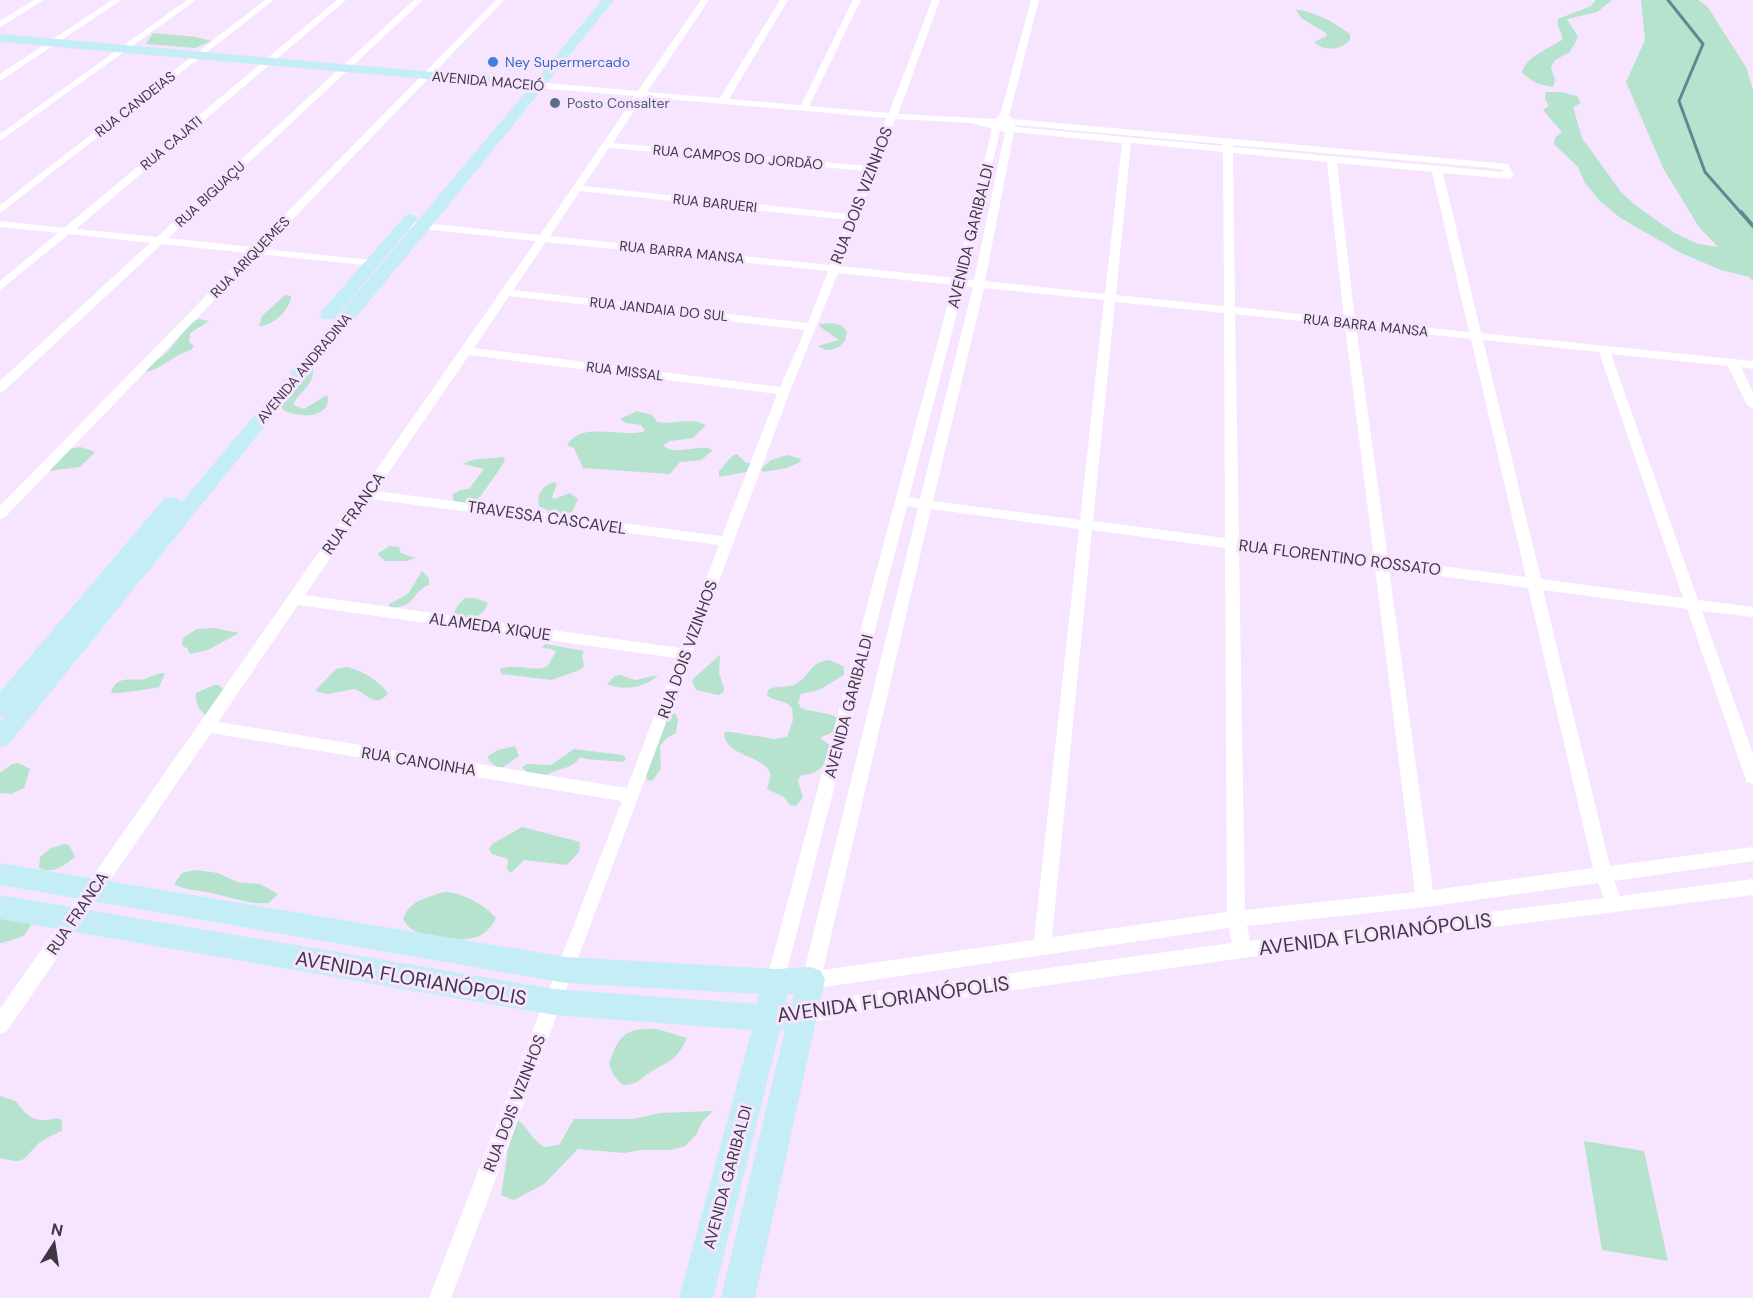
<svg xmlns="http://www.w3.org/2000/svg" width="1753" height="1298" viewBox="0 0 1753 1298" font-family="'DM Sans',sans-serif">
	<rect width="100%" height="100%" fill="#f7e4fe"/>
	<path fill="#b6e3cd" d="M1596,0H1612L1597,12L1567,19L1578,37L1570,52L1555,60L1551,68L1555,80L1553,87C1539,85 1532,83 1522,72C1527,56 1548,49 1562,40C1563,32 1556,27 1558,19L1591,6Z
		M1641,0H1698L1707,6L1746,67L1753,90V281L1749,277L1721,270L1681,253L1619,217L1600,201L1585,183L1578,167L1554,144L1555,138L1562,132L1543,110L1549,106L1545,99L1546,92H1562L1577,96L1581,103L1573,107L1582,138L1621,192L1635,205L1673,232L1698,244L1718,247L1699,227L1663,168L1626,82L1645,40Z
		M1296,10C1316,11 1334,23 1350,34V40C1341,50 1324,52 1314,42L1327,36L1326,33L1301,18Z
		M153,33L196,37L211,41L195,48L146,44Z
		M285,295L291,296C291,309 272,327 259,326L262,316Z
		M199,319L209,321L190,333L189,342L194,346L191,350C174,355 164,367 147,372L146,369C152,363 159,359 165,354C177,343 184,325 199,319Z
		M832,323L841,325L847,331L845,341C837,350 828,353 818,346L839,340L819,326L820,324Z
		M313,369C315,384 299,392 293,405L304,409L327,395C334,420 291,419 280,407L304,372Z
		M637,411L652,415L657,422C675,425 688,416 706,425L693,438L670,441L663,445C676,457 696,444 711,449L712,451L701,460L680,462L670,474L583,468L574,448L567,445C582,420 622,439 645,431L641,425L626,423L620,419Z
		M80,447L95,452L80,467L48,471L70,449Z
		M737,454L746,463H754L752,471L719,477V471C725,466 729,456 737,454Z
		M787,455L801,459L800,462L787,468L763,472L761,469L771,460Z
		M503,457L505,460C500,469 495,476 489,484C479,498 475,508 454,501L452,495L460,490L469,489L484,469L463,464C477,456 488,460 503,457Z
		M554,482L557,484L552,497L554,499L570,493L578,499L572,512L557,515L539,506C536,495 543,485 554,482Z
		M390,546L399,547L401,553L416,558L406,561H385L377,554Z
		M422,571L429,578V585C413,590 414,610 390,607L389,604L408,594Z
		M465,598H475L488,603L484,611L471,621L456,617L454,613L458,605Z
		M214,628L239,633L208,650L190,654L187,648L182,646L183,638L197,629Z
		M545,644L584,651L582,655L584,666L580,670L551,680L501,674L500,669C514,663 532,672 547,667L556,652L552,649L542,648Z
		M720,655L719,673L724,688L723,693L718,695L696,690L692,682L694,678Z
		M830,660L844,667V675L819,690L801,694L798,703L801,708C814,713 827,711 840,719L835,731L820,738L831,746C823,768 824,771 800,776L798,781L803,797L796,806L790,805L784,797L767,789L771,775C763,754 730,758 724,736L725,732H731L774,739L787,737L793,720L792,708C785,699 774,702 767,695L768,690C777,684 787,689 796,684C811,675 809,662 830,660Z
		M347,667C362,670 379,681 388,693C376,710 367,693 354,689L328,694L315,691L336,669Z
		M165,673L159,687C153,689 115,694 111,693C116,673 134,682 145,679C152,676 157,673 165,673Z
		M620,675L635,680L658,675C646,688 622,691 607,684L615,676Z
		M214,685H219L225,691L207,716C200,712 194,701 196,693Z
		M675,713L678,720L676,733L667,738L660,746L661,769L652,781L647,780L646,770L666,718Z
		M515,746L519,756L503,767H497L489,761L488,756L498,750Z
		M574,749L622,755L626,758L624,762L586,759L581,757C570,768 569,766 556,771C544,775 547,777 532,777L522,767L527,764L551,765Z
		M18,763L30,769L24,788L11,794L0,793V773L12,764Z
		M522,827L580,842L579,852L567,865L524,860L511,873L507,869L508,859L492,854L489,849L492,844Z
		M64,844L69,845L75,857C65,865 52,875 39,868L40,857L51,848Z
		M195,870L218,873L237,882L260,884L278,894L269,903C249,905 231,897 211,893C198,890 187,891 174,884L182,873Z
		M444,892C463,893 484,904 496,918C492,926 487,932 479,936C465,943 421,938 409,927C406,925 405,921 403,919C410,900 426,898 444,892Z
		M0,914L34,920L24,936L2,943H0Z
		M657,1029L687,1038C677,1061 668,1061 649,1073C637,1081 638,1084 623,1085L614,1076L609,1064C619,1034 625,1028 657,1029Z
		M0,1096L16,1101C23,1112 31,1122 48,1120C54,1119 56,1117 62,1120V1131C53,1135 44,1138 37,1145C21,1162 24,1164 0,1158Z
		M713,1111L702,1122L696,1135L685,1146L671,1150H640L624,1153L578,1149L544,1184L514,1200L501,1195L508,1149L518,1120C529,1129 532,1140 544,1147L559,1145L574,1119H633L660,1113Z
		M1584,1141L1644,1151L1668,1261L1602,1250Z"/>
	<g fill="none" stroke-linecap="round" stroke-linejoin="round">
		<path stroke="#608891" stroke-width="3" d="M1668,0L1703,44L1679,101L1705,172L1742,214"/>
		<path stroke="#608891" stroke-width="4" d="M1741,212L1753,226"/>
		<path fill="#fff" fill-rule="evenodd" d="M34,0H44L0,27V21Z
			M112,0H121L0,81V74Z
			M187,0H196L0,141V134Z
			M265,0H274L0,213V205Z
			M337,0H346L76,229L157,237L414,0H423L168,238L253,247L496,0H504L264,249L372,260L377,263L372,266L259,254L5,517L0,519V506L248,253L162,244L4,391L0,392V381L150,243L69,234L0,290V281L58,233L0,227V221L64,228Z
			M701,0H709L647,92L720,98L780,0H788L729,99L801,105L853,0H861L809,106L889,113L932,0H940L898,114L996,119L1000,115L1031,0H1039L1009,116L1013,119L1508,164L1514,176L1509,179L1443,173L1481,333L1753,361V369L1741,367L1753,392V409L1747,405L1728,366L1611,354L1698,600L1753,607V617L1702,611L1753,754V784L1747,782L1745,777L1687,609L1543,590L1610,866L1753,847V861L1614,881L1620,896L1753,879V895L1243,958L872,1010L803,1024L796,1021L794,1015L796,1009L803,1006L872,992L1232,943L1229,928L811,989L804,986L802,980L918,508L907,506L784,982L782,988L775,991L768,988L766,982L953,285L838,273L790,391L451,1298H429L622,801L211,733L7,1031L0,1034V1009L536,241L405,227L400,224L405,221L540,235L635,96L537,88L533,85L537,82L638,91ZM643,97L886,118L868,166L613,143ZM895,119L972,123L992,129L955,278L840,266ZM1015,125L1223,144V146L1015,127ZM1000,131L1005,132L974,280L965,279ZM1014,132L1122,143L1105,294L985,281ZM1131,143L1223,152L1224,306L1116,295ZM1233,145L1501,169L1503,172L1233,147ZM609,148L866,171L850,214L583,186ZM1233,153L1327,162L1344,319L1235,307ZM1337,163L1432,172L1469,332L1355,320ZM580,191L848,220L830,265L550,236ZM546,242L828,271L808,323L513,290ZM964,286L973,287L920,499L909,497ZM984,288L1104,300L1080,520L933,501ZM509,296L805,330L780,387L474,348ZM1115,302L1224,313L1225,538L1093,521ZM1235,314L1345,326L1374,558L1239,540ZM1356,327L1471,339L1526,577L1388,559ZM1483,340L1599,352L1683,598L1541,579ZM469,355L777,394L722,536L376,491ZM371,499L719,545L680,648L305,595ZM931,509L1079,529L1034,940L823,970ZM1092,530L1225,548L1227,912L1052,937ZM1239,550L1375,568L1415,892L1245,910ZM1389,569L1528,588L1593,868L1433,890ZM298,605L676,658L627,788L218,722ZM1598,883L1604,898L1250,941L1247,926L1425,907Z"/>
		<path fill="#c4edf6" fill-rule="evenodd" d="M602,0H614L430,228L256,437L8,745L0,747V721L5,716L0,717V692L164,499L171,497L178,499L181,503L529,88L0,42V34L535,81Z
			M410,214L415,216L418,219L415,222L334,319H322L319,315L322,311L405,216Z
			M0,863L566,957L775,969L811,967L821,971L825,980L755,1298H721L785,1030H780L713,1298H679L752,1030L554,1015L0,919V895L554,989L757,1004L759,994L566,983L0,885ZM787,994H794L792,1003H786Z"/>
	</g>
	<circle fill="#3f7fe0" stroke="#f7e4fe" stroke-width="2" cx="493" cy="62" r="6"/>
	<circle fill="#5c6f8a" stroke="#f7e4fe" stroke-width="2" cx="555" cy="103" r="6"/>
	<g text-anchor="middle" stroke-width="6" stroke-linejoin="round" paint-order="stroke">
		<g font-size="14" fill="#366cbe" stroke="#f7e4fe" text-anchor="start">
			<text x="505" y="67">Ney Supermercado</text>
		</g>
		<g font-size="14" fill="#3f3741" stroke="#f7e4fe">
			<text transform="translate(488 81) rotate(5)" y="5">AVENIDA MACEIÓ</text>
			<text transform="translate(135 104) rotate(-38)" y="5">RUA CANDEIAS</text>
			<text transform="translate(171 143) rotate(-40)" y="5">RUA CAJATI</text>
			<text transform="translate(738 157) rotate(5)" y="5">RUA CAMPOS DO JORDÃO</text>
			<text transform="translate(210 194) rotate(-43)" y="5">RUA BIGUAÇU</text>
			<text transform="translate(715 203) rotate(6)" y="5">RUA BARUERI</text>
			<text transform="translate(682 252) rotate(6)" y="5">RUA BARRA MANSA</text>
			<text transform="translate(250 257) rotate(-46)" y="5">RUA ARIQUEMES</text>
			<text transform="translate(659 309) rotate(6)" y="5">RUA JANDAIA DO SUL</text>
			<text transform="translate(1366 325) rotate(6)" y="5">RUA BARRA MANSA</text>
			<text transform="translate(304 368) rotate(-50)" y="5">AVENIDA ANDRADINA</text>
			<text transform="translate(625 371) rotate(7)" y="5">RUA MISSAL</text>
		</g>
		<g font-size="14" fill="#4e5e75" stroke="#f7e4fe" text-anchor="start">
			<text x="567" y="108">Posto Consalter</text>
		</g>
		<g font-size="16" fill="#3f3741" stroke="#f7e4fe">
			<text transform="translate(861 195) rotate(-69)" y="6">RUA DOIS VIZINHOS</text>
			<text transform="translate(970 236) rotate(-76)" y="6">AVENIDA GARIBALDI</text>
			<text transform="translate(353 513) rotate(-55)" y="6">RUA FRANCA</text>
			<text transform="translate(547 517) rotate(8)" y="6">TRAVESSA CASCAVEL</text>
			<text transform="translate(1340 557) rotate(7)" y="6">RUA FLORENTINO ROSSATO</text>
			<text transform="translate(490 626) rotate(8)" y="6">ALAMEDA XIQUE</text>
			<text transform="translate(687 649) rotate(-70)" y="6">RUA DOIS VIZINHOS</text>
			<text transform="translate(848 706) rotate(-75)" y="6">AVENIDA GARIBALDI</text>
			<text transform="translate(419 761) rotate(9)" y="6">RUA CANOINHA</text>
			<text transform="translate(77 913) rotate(-56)" y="6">RUA FRANCA</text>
			<text transform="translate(514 1103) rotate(-69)" y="6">RUA DOIS VIZINHOS</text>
			<text transform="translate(727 1177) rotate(-75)" y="6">AVENIDA GARIBALDI</text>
		</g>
		<g font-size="20" fill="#3f3741" stroke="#f7e4fe">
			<text transform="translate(1375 934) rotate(-7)" y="7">AVENIDA FLORIANÓPOLIS</text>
			<text transform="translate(411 978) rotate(10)" y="7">AVENIDA FLORIANÓPOLIS</text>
			<text transform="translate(893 999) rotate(-8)" y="7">AVENIDA FLORIANÓPOLIS</text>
		</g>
	</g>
	<g transform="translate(54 1244) rotate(12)" stroke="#f7e4fe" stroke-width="4.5" paint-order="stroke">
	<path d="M0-4.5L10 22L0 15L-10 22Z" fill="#3f3741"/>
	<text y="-9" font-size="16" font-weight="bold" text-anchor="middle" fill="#3f3741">N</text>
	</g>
</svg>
